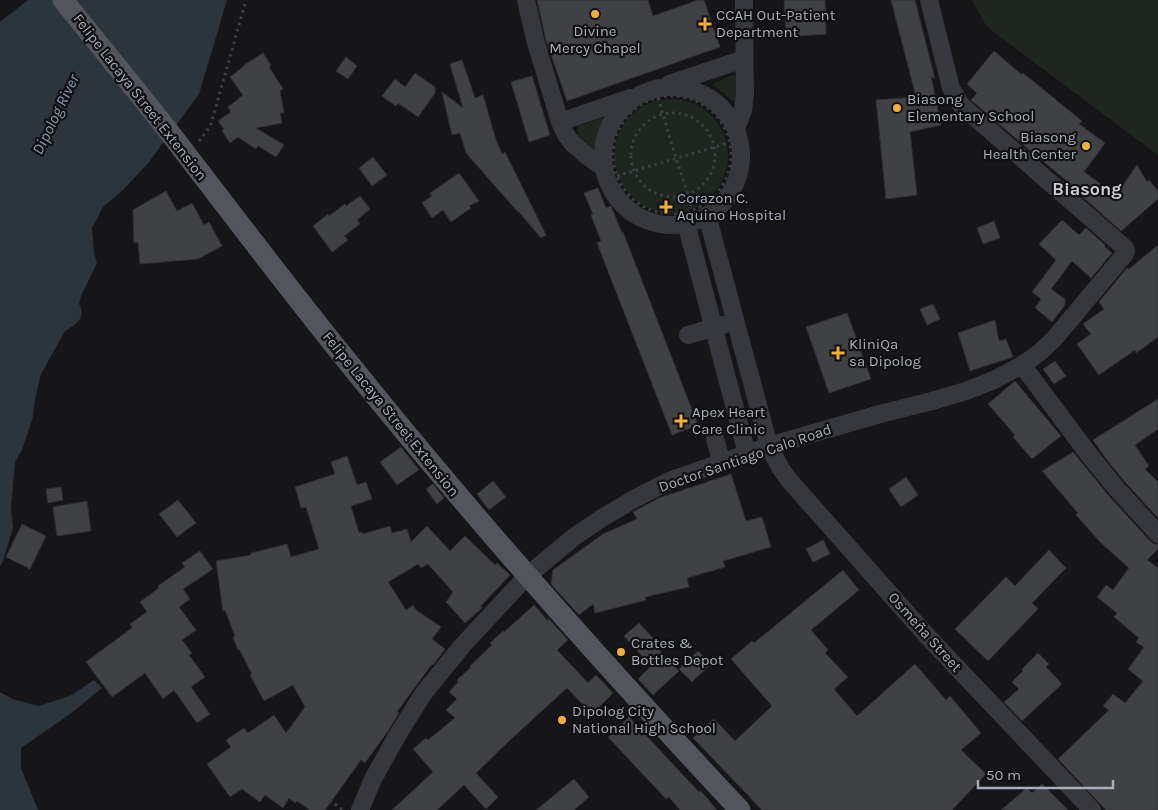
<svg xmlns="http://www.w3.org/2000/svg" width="1158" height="810" viewBox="0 0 1158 810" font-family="Karla,sans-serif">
	<rect width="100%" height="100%" fill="#161618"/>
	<path fill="#1e261f" d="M972,0H1158V155L987,27Z
		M733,75L741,77L738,105L712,84Z
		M614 156a57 57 0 1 1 114 0a57 57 0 1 1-114 0Z
		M607,116L599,141L597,155C588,147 575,140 578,126Z"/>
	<path fill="#2c353c" d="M28,0H227L199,94L149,162L124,189L103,207L92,228L94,253L97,263L81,296L79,304C87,317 76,325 65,331L41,374L35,399L33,417L22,450L15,462L11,508L13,528L3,561L0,566V22Z
		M94,680L102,688L70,714L21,748V768L38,810H0V692L12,699L39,706L72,695Z"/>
	<path fill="#404145" stroke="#303034" d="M537,0H648L653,16L698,0H704L720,47L567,101L546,40Z
		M784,0H825L826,34L786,37Z
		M891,0H915L935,79L931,76L941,125L910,132L917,195L886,199L876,100L916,97Z
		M994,51L1021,74L1023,73L1082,121L1079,124L1105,143L1084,172L1116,195L1137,165L1147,182L1149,180L1158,191V199L1121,231L1066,182L1067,181L1027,148L971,100L977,93L967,84Z
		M263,53L271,65L269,67L283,89L280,91L284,113H280L282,123L256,128L284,145L276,157L258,146L256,149L238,137L230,143L222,131L224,129L218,121L231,112L228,107L243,95L230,77L244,66V65Z
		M346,57L357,66L348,79L336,71Z
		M462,60L475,98L483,95L496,140L502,154L505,152L546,235L541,238L519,212H518L466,153L460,133L452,135L442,92L463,108L450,64Z
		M415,73L435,87V93L418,117L398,103L396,106L382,96L395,79L405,87Z
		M532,76L550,135L529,142L511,82Z
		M373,157L387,175L372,186L359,168Z
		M459,173L479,201L469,206L471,208L451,222L443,210L432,218L422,203L432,196L430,193Z
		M598,188L606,208L611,206L622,233L623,232L698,425L672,435L597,243L601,241L591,215L593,214L584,193Z
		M166,191L177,211L192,203L204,225L209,222L222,246L198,259L140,264L138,242L134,243L133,210Z
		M360,196L370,209L357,220L360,224L344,236L348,240L332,252L313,226L328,214L329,216L345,204L346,206Z
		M1062,220L1079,235L1086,228L1105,245L1104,246L1112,253L1091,278L1072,261L1051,289L1065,299V305L1052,322L1035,308L1041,299L1032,292L1056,260L1039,244Z
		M994,221L1000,238L983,244L977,228Z
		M1158,245V337L1136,353L1135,350L1099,375L1077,344L1091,334L1083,324L1104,309L1099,302L1127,268L1129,269Z
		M933,304L940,319L927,325L920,309Z
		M847,313L871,379L829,393L806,327Z
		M995,320L999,341L1006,339L1013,357L970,371L958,333Z
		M1055,361L1066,376L1054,384L1043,369Z
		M1015,381L1061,436L1032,459L1013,437L1015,435L988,404Z
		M1158,399V429L1135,445L1149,466L1145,469L1158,482V518L1125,482L1107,460L1093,440Z
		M401,447L419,470L397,485L380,462Z
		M1073,452L1109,496L1150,541L1154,544H1158V549L1147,560L1158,568V810H1106L1058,759L1109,710L1103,706L1113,694L1125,703L1143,681L1128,669L1144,647L1136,642L1139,638L1114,617L1117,613L1097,597L1106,585L1113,590L1129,568L1100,542L1076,515L1078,513L1042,471Z
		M347,456L357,485L366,482L372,499L351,506L359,533L362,532L363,534L390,526L392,533L407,529L411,542L427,526L450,551L465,536L495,565L497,563L510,575L481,606L482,608L465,623L446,602L453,592L428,564L421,568L418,564L388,582L406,610L413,605L416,610L441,627L432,639L445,649L433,665L432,664L407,698L397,712L399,713L388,731L365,763L361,760L325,810H310L297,801L295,803L289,798L283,808L265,795L260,802L242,789L230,797L207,764L231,747L226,740L244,728L248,733L274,715L286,733L305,707L293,685L264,701L250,675L252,674L239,649L238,650L233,637L235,636L225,610L223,611L216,561L251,555V553L287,544L291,557L319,549L306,507L301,508L295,487L335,474L331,462Z
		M731,474L746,521L762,517L771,547L723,561L725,567L687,578L689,587L645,597L646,600L595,613L593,604L579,615L551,584L553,570L603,534L637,519L633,512L659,498Z
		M906,477L918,495L901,507L889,489Z
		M493,481L506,497L489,510L477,494Z
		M433,484L444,498L437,504L426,489Z
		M61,487L63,500L48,503L46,489Z
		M178,500L196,523L177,537L159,514Z
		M87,501L91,531L57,536L53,507Z
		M22,524L46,536L30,569L6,557Z
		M823,540L830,554L813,562L806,549Z
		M1049,550L1066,568L1032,603L1038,609L988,661L955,629L1006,577L1015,586Z
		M200,551L213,569L183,589L190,599L179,607L196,630L182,640L192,653L189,655L205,677L191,687L210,714L197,723L174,690L163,699L145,673L112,697L86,662L132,628L130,624L147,612L140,602L159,588L158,586L185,567L182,563Z
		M843,570L859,590L811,630L828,650L825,653L848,677L834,689L857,716L915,664L946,700L950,696L981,733L961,750L986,774L952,810H762L693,738L714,719L735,741L772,706L731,659L752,641L754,643Z
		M534,605L548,621V618L568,640L557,650L588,683L596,675L613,693L592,714L567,688L509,741L476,773L498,797L486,809L464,785L437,810H392L433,772L413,749L426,738L428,740L455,718L446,710L457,699L449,692L458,682L457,680L471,667L470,666L492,645L490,643L503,631L504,632Z
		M639,623L653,638L651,641L679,671L653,695L638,679L651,666L624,636Z
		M698,651L711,664L692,682L679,669Z
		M1038,653L1049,664L1046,667L1062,684L1022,721L1004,702L1019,689L1012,682L1023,671L1022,669Z
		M629,717L699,792L701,791L717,810H680L669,797L666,799L608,737Z
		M574,779L589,797L574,810H536Z
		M1042,784L1068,810H1001L1027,788L1032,793Z"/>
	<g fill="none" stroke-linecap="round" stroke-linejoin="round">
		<path stroke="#3d3f44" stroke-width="3" stroke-dasharray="2.5 4" stroke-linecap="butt" d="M613 155a59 59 0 1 1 118 0a59 59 0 1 1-118 0Z
			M658,98L676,158L688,194L691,207
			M631 155a42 42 0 1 1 84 0a42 42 0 1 1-84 0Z
			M199,141L206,132L211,124L246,0
			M617,176L728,143
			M277,762L343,810"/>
		<path stroke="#37383d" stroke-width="18" d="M526,0L536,43L560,122L566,135L573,144L587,156L603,167
			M669,84L744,59
			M603 156a69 69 0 1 1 138 0a69 69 0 1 1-138 0Z
			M560,122L630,98
			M736,129L743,110L745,95L744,0
			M707,215L769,446L781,469L789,480L928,637L1092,810
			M686,223L747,454
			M688,335L723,325
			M1022,365L1090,456L1117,489L1158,534
			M715,439L722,463
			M360,810L373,779L397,736L423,694L462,646L527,576L574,537L602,518L634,499L669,481L769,446L880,414L932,401L966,391L994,380L1022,365L1039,353L1054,339L1125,254L1126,251L1125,248L961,105L951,88L929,0"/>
		<path stroke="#53555c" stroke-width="21" d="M63,0C100,46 137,91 173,137C232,214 291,292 352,367C475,520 606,667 740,810"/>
	</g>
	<g fill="#f2b134" stroke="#111113" stroke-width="2">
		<circle cx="595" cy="14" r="5"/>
		<path d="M702.5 16.5h5v5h5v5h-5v5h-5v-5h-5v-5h5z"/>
		<circle cx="897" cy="108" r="5"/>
		<circle cx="1086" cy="146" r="5"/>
		<path d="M663.5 199.5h5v5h5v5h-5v5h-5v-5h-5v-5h5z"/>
		<path d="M835.5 345.5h5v5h5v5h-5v5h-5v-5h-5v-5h5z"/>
		<path d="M678.5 413.5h5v5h5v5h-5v5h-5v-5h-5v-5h5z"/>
		<circle cx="621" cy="652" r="5"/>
		<circle cx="562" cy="720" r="5"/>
	</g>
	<g text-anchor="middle" stroke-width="4.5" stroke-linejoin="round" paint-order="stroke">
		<g font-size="15" fill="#a8adb8" stroke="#111113" text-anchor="start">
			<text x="716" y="20">CCAH Out-Patient<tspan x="716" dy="17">Department</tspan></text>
			<text x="595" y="36" text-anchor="middle">Divine<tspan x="595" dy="17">Mercy Chapel</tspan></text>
			<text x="907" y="104">Biasong<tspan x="907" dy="17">Elementary School</tspan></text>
			<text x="1076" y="142" text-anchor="end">Biasong<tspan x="1076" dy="17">Health Center</tspan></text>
			<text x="677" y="203">Corazon C.<tspan x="677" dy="17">Aquino Hospital</tspan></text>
			<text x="849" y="349">KliniQa<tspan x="849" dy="17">sa Dipolog</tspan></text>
			<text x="692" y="417">Apex Heart<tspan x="692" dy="17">Care Clinic</tspan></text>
			<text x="631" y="648">Crates &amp;<tspan x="631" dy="17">Bottles Depot</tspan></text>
			<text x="572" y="716">Dipolog City<tspan x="572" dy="17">National High School</tspan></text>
		</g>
		<g font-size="15" fill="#a8adb8" stroke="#111113">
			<text transform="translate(140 97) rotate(52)" y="5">Felipe Lacaya Street Extension</text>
			<text transform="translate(391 414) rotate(51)" y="5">Felipe Lacaya Street Extension</text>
			<text transform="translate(745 458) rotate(-19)" y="5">Doctor Santiago Calo Road</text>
			<text transform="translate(925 632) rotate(48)" y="5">Osmeña Street</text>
		</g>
		<g font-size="16" font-style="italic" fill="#7f9bb3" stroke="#111113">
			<text transform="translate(55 114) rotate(-64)" y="6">Dipolog River</text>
		</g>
		<g font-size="18" font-weight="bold" fill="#c9ccd4" stroke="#111113">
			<text x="1087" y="195">Biasong</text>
		</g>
	</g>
	<path d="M978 780v8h135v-8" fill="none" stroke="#a8adb8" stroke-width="2.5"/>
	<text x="986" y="780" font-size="15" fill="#a8adb8" stroke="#111113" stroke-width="4" paint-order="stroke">50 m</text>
</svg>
